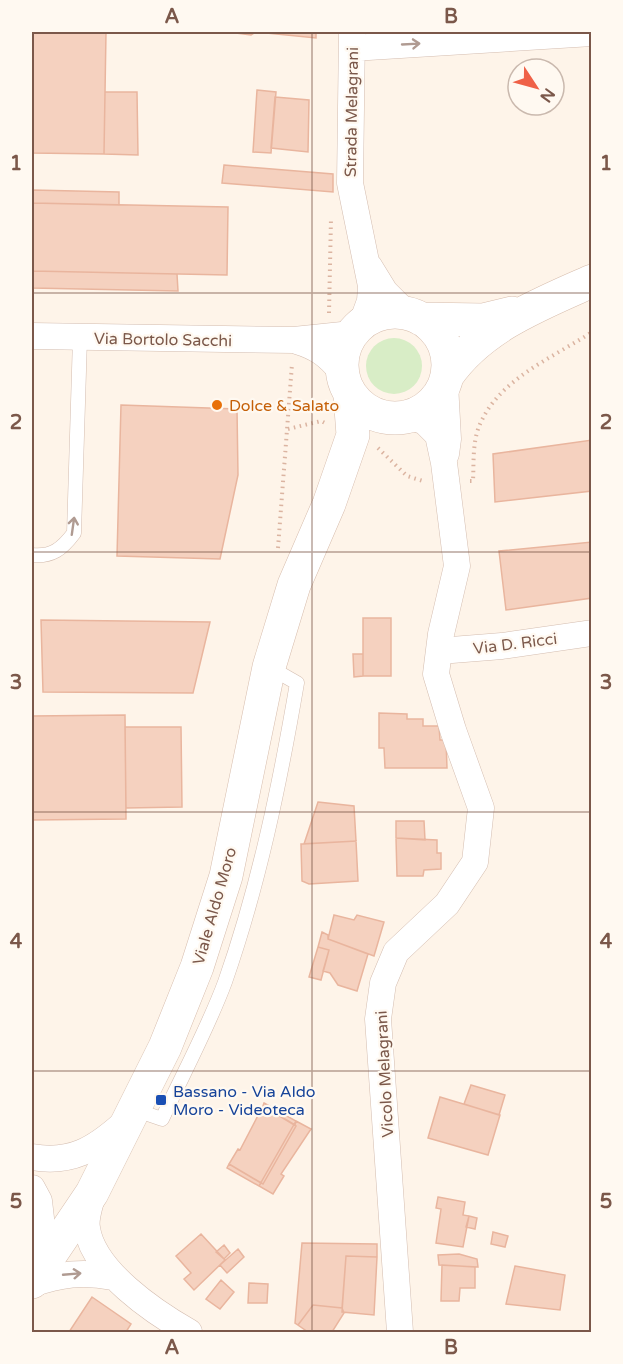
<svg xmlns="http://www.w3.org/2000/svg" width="623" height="1364" viewBox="0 0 623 1364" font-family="'Varela Round',sans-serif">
	<rect width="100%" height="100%" fill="#fef4e9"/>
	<path fill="#d8edc6" d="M366 366a28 28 0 1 1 56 0a28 28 0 1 1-56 0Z"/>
	<path fill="#f5d1bf" stroke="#e9b59e" stroke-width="1.5" d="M32,32H106L104,154L32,153Z
		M228,32H256L251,35Z
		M256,32H316V38Z
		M257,90L276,92L271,153L253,152Z
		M105,92H137L138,155L104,154Z
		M275,97L309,100L308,152L271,148Z
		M224,165L333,174V192L222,183Z
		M32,190L119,192V205L32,203Z
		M32,203L228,207L227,275L32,271Z
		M32,271L177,274L178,291L32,288Z
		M121,405L237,409L238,475L220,559L117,556Z
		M592,440V491L495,502L493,454Z
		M592,542V598L506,610L499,551Z
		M363,618H391V676H363Z
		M41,620L210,622L193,693L43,692Z
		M353,654H363V676L354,677Z
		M379,713L407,714V719H423V726H439L440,740H446L447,768H385L384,748H379Z
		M125,715L126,819L32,820V716Z
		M125,727H181L182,807L126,808Z
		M318,802L354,806L356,841L304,844Z
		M396,821H424L425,840L396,838Z
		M396,838L437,840V853H441V869L424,870L423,876H397Z
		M356,841L358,881L309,884L302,881L301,844Z
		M334,915L354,920L357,915L384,922L374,956L328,939Z
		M322,932L328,935V939L368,954L357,991L338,985L330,973L323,971L329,950L318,947Z
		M318,947L329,950L321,980L309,977Z
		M471,1085L505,1095L499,1115L464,1104Z
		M440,1097L500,1115L488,1155L428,1138Z
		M264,1103L296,1121L295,1125L263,1106Z
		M263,1106L296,1126L263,1184L229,1164L238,1149L240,1150Z
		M296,1121L311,1129L281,1174L284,1176L273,1194L259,1186Z
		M229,1164L261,1183L259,1186L227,1168Z
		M438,1197L465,1202L463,1215L469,1216L463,1247L436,1243L441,1209L436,1208Z
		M469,1216L477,1218L475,1229L466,1227Z
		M493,1232L508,1236L505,1247L491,1244Z
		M201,1234L225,1260L194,1290L184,1279L191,1273L176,1256Z
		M302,1243L377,1244V1257L346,1256L342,1308L313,1305L298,1325L295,1323Z
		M224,1245L230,1253L224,1259L216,1252Z
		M238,1249L244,1257L227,1273L220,1265Z
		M459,1254L477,1259L478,1267L439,1265L438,1255Z
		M346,1256L377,1257L374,1315L342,1312Z
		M442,1265L475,1267V1288H460L459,1301H441Z
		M515,1266L565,1275L560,1310L506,1304Z
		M221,1280L234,1292L220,1309L206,1299Z
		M249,1283L268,1284L267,1303H248Z
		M92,1297L131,1324L126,1332H69Z
		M313,1305L342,1308L344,1313L332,1332H308L298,1325Z"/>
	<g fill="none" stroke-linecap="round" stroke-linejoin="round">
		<defs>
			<path id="lane" d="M32,555C52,557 62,549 74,533L80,338
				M133,1109L162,1119C183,1074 208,1028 225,982C259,885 280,783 297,683L269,667"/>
			<path id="street" d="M352,32L350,183L371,286L370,301L362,323
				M352,48L592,33
				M369,266L385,292L406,313
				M32,336L294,340L352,334
				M297,341C317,347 328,355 341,371
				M445,384L448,439L446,454
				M439,651L502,646L592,633
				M32,1157C71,1164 95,1149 123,1124
				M32,1188L39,1201L46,1262
				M92,1196C90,1206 85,1218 87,1228C93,1271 154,1312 189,1332
				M32,1284C60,1274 83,1271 113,1277
				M400,1332L378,1019L383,983L396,952L447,904L475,862L481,808L453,730L436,674L441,634L457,566L444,463L438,435L425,422L410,416"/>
			<path id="secondary" d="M342 365a53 53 0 1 1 106 0a53 53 0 1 1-106 0Z
				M421,319L483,320L512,313
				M447,376C481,327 538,305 592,281
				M32,1282L92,1193L165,1047L197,967L226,876L269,667L294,585L329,504L353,435L350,395"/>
		</defs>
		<use href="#lane" stroke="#d4bdb0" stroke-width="15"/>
		<use href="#street" stroke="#d4bdb0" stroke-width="27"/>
		<use href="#secondary" stroke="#d7bdad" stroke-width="34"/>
		<path stroke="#dbb4a1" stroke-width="4" stroke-dasharray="1.5 4.5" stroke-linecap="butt" d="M329,313L331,218
			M288,429L321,421L325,423
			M378,448L407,476L423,481
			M470,481H473C474,462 472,440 481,422C501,378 554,357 592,332
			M278,548L292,364"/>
		<use href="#lane" stroke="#fff" stroke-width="14"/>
		<use href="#street" stroke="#fff" stroke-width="26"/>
		<use href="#secondary" stroke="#fff" stroke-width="33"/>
	</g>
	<defs><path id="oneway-shaft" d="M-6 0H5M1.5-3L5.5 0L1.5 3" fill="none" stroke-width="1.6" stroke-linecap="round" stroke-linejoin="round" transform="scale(1.5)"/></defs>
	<g stroke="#b09b92">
		<use href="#oneway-shaft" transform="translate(411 44) rotate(-3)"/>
		<use href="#oneway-shaft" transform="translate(73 526) rotate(-82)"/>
		<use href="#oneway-shaft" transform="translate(72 1274) rotate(-5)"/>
	</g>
	<path fill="none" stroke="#7b584a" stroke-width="1.5" stroke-opacity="0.55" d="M312,32V1332M32,293H592M32,552H592M32,812H592M32,1071H592"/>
	<circle fill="#e8710a" stroke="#fff9f1" stroke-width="2" cx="217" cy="405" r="6"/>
	<rect fill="#1a4fb4" stroke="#fff9f1" stroke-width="2" x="155" y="1094" width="12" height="12" rx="3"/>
	<g text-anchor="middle" stroke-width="4.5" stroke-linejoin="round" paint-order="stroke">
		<g font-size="16" fill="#7b584a" stroke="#fff9f1">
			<text transform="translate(351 112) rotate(-89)" y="6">Strada Melagrani</text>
			<text transform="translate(163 339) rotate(1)" y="6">Via Bortolo Sacchi</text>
			<text transform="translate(515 643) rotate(-7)" y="6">Via D. Ricci</text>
			<text transform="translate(214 906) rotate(-74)" y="6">Viale Aldo Moro</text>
			<text transform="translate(384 1074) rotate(-93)" y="6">Vicolo Melagrani</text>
		</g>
		<g font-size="16" fill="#c56008" stroke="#fff9f1" text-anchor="start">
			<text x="229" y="411">Dolce &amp; Salato</text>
		</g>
		<g font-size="16" fill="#164399" stroke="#fff9f1" text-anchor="start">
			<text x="173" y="1097">Bassano - Via Aldo<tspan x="173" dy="18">Moro - Videoteca</tspan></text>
		</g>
	</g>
	<rect width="623" height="1364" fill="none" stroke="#fff9f1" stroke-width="66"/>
	<g transform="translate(536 87) rotate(126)"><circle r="28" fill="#fff9f1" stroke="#cab9ae" stroke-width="1.5"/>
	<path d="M0-4.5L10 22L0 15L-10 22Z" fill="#ef6147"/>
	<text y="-9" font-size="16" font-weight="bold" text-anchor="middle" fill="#7b584a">N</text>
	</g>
	<rect x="33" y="33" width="557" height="1298" fill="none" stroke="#7b584a" stroke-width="2"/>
	<g font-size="20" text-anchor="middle" font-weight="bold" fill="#7b584a">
		<text x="172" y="23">A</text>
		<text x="451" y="23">B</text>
		<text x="16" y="170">1</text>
		<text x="606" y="170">1</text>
		<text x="16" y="429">2</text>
		<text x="606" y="429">2</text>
		<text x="16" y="689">3</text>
		<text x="606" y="689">3</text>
		<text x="16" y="948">4</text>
		<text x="606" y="948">4</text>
		<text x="16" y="1208">5</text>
		<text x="606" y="1208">5</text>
		<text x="172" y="1354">A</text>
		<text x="451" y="1354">B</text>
	</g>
</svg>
